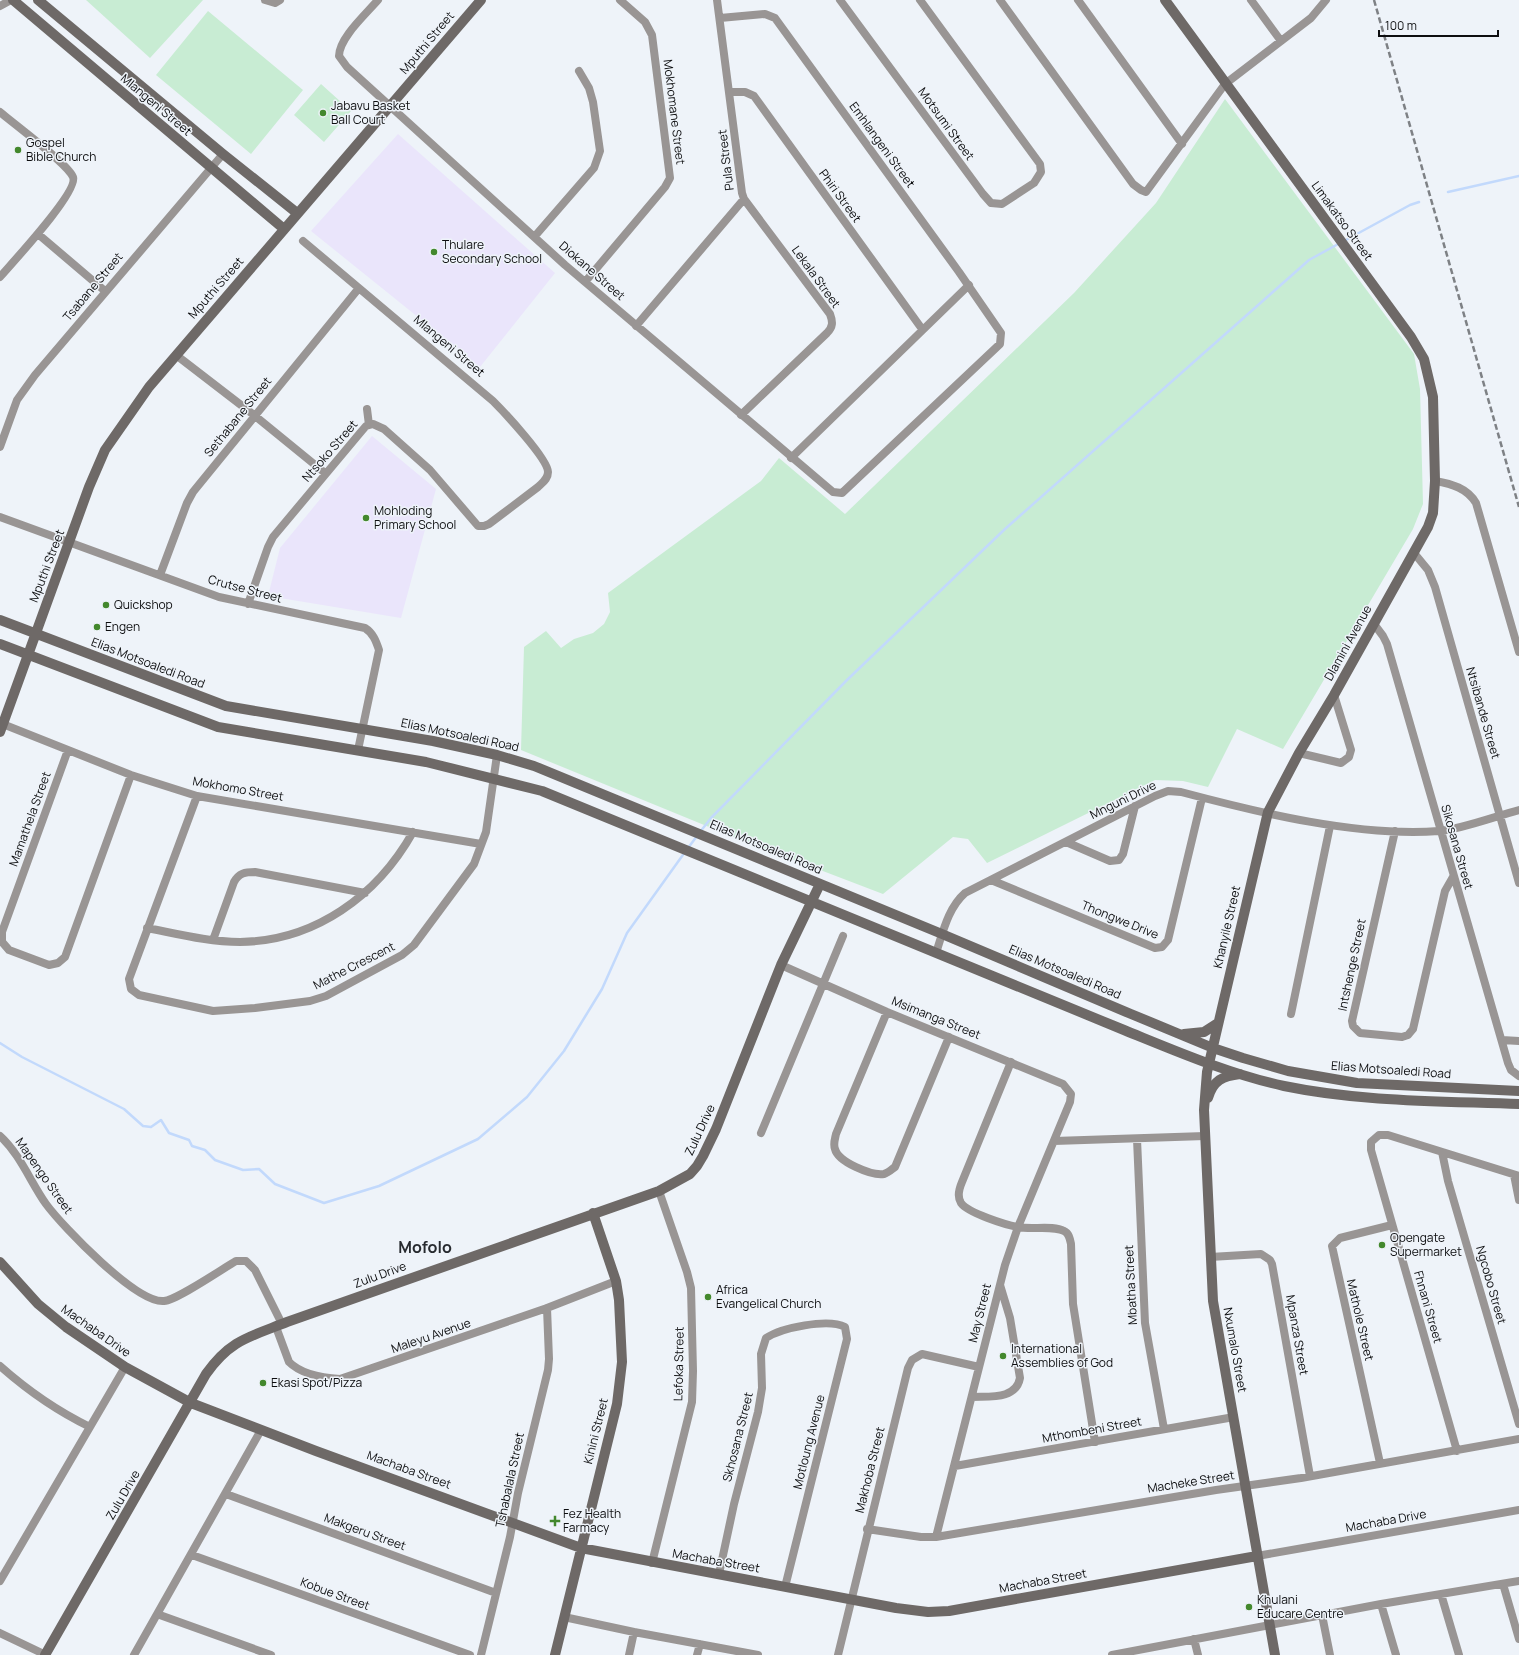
<svg xmlns="http://www.w3.org/2000/svg" width="1519" height="1655" viewBox="0 0 1519 1655" font-family="Manrope,sans-serif">
	<rect width="100%" height="100%" fill="#eef3f9"/>
	<path fill="#eae5fb" d="M398,134L555,273L480,367L311,231Z
		M372,436L436,489L401,618L268,596L280,548Z"/>
	<path fill="#c8ecd3" d="M86,0H203L150,58Z
		M208,11L303,90L251,154L156,75Z
		M321,84L351,111L324,142L294,115Z
		M1225,99L1414,354L1420,389L1423,504L1413,529L1283,749L1237,729L1208,787L1183,781L1155,780L987,863L968,839L953,837L883,894L731,836L521,750L524,647L546,631L561,648L574,639L593,633L604,624L610,612L608,593L761,481L779,458L845,514L1074,293L1156,203Z"/>
	<g fill="none" stroke-linecap="round" stroke-linejoin="round">
		<path stroke="#c2d9fc" stroke-width="2.5" d="M1448,192L1519,176
			M1344,241L1410,205L1419,202
			M700,832L711,818L847,680L1005,529L1309,260L1340,243
			M688,848L697,836
			M0,1043L22,1057L124,1109L143,1126L151,1127L161,1120L169,1133L189,1140L192,1146L205,1150L215,1160L243,1170L259,1169L275,1184L324,1203L379,1186L478,1139L527,1097L564,1051L602,989L627,933L685,852"/>
		<path stroke="#999594" stroke-width="8" d="M265,0L275,3L280,0
			M378,0C366,14 339,38 339,56L347,67L565,265L833,492L842,493L1000,344L1001,333L959,272L775,18L765,14L720,18
			M717,0L742,193L744,199L830,314C833,322 833,327 827,333L741,415
			M840,0L983,194L991,203L1002,204L1034,183L1041,172L1040,164L920,0
			M1000,0L1133,184L1141,190L1146,192L1225,84L1311,18L1326,0
			M1078,0L1182,144
			M1251,0L1281,41
			M0,6L11,0
			M730,92H745L754,96L922,329
			M0,112C14,124 67,163 73,177C79,191 12,263 0,277
			M38,234L105,291
			M535,236L594,168L600,151L593,102L589,88L579,71
			M585,282L665,187L670,178L652,35L645,22L620,0
			M636,326L744,199
			M176,355L254,415L325,473
			M367,409L369,425
			M0,447L17,400L35,375L223,154
			M791,458L969,285
			M1435,481C1452,484 1467,488 1476,503L1519,652
			M0,517L219,597L365,628C373,633 376,641 379,650L358,750
			M1414,553L1428,570L1435,587L1519,883
			M160,575L187,503L193,492L359,288
			M248,604L268,547L273,537L360,433L366,426L373,424L384,429L430,470L478,526H484L489,524L538,487C543,482 548,479 548,472C548,459 504,412 493,401L303,241
			M1374,624L1383,636L1387,644L1508,1063L1511,1070L1519,1076
			M0,723L131,775L197,796L481,844
			M68,750L2,932V942L9,950L49,965L58,963L65,957L131,775
			M1299,753L1341,763L1349,757L1351,750L1334,695
			M197,796L129,979L131,989L139,995L213,1011L255,1008L310,1001L326,996L402,955L414,945L474,864L486,832L497,755
			M1395,831L1352,1021L1353,1026L1360,1033L1402,1037L1408,1035L1413,1029L1445,891L1453,877
			M1066,842L1110,861L1119,860L1123,854L1135,806
			M991,880L1155,948L1162,947L1168,940L1202,798
			M147,928C178,934 209,942 240,942C315,941 377,896 413,832
			M213,940L234,882C239,873 245,872 255,872L365,893
			M936,953C943,932 948,908 965,893L1155,796L1168,791L1181,792C1260,813 1358,837 1439,831C1462,829 1496,816 1519,810
			M781,965L887,1012L1063,1084L1071,1094L1070,1102L1018,1227L1005,1265L936,1537
			M887,1012L836,1134C835,1139 833,1144 835,1149C838,1162 872,1176 884,1174C888,1173 891,1170 895,1167L949,1037
			M1291,1014L1330,826
			M1502,1040L1519,1041
			M1011,1062L962,1182C959,1189 957,1197 961,1203C968,1213 1006,1225 1018,1227C1031,1230 1053,1225 1064,1231C1069,1233 1070,1239 1071,1244L1073,1304L1095,1442
			M761,1133L843,936
			M0,1136C20,1154 31,1183 46,1204C63,1227 137,1304 164,1301C177,1300 222,1269 236,1261H246L255,1270L282,1324
			M1137,1139L1145,1323L1164,1429
			M1054,1141L1205,1136
			M1442,1152L1448,1181L1519,1424
			M1514,1175L1519,1200
			M1210,1257L1261,1254L1270,1260L1272,1264L1310,1476
			M276,1327L289,1362C301,1374 324,1378 340,1379L547,1308L616,1281
			M0,1366C27,1390 57,1411 90,1427
			M972,1397C989,1396 1016,1400 1020,1378L1010,1318L1000,1285
			M1457,1451L1371,1150V1142L1379,1135H1388L1519,1176
			M1380,1463L1332,1246L1340,1238L1392,1225
			M955,1466L1234,1417
			M226,1494L496,1593
			M867,1529L921,1537H936L1216,1490L1301,1478L1519,1439
			M192,1555L470,1655
			M1257,1556L1519,1510
			M652,1563L692,1402L693,1371L691,1288L687,1272L659,1191
			M719,1574L734,1504L758,1412L762,1388L761,1354L766,1338C781,1328 828,1318 845,1327L847,1339L785,1587
			M0,1581L125,1367
			M1503,1584L1519,1639
			M1441,1594L1459,1655
			M1381,1604L1396,1655
			M157,1614L271,1655
			M1322,1615L1330,1655
			M564,1617L634,1632L758,1655
			M0,1633L46,1655
			M1194,1639L1198,1655
			M134,1655L261,1430
			M481,1655L510,1537L518,1493L548,1370L549,1359L547,1308
			M629,1655L634,1632
			M697,1655L700,1644
			M838,1655L908,1368L912,1360L922,1354L979,1367
			M1112,1655L1381,1604L1519,1581"/>
		<path stroke="#6e6967" stroke-width="10" d="M13,0L284,229
			M38,0L223,154L297,213
			M1165,0L1411,337L1424,359L1433,397L1435,481L1433,513L1428,527L1334,695L1299,753L1268,812L1207,1072L1204,1110L1213,1301L1275,1655
			M0,620L226,706L433,741L497,755L534,766L942,934L1131,1014L1213,1048L1243,1058L1288,1071L1357,1083L1519,1091
			M0,644L218,727L426,762L542,791L1124,1030C1176,1051 1229,1074 1284,1086C1361,1102 1441,1101 1519,1104
			M0,732L89,487L105,450L149,387L481,0
			M1184,1034L1204,1032L1218,1023
			M1208,1098C1213,1080 1223,1076 1240,1074
			M0,1262L38,1304L66,1327L125,1367L191,1403L316,1451L581,1548L896,1608L928,1612L949,1611L1257,1556
			M45,1655L206,1374C230,1340 249,1337 287,1322L659,1191L690,1174L697,1166L703,1156L716,1129L781,965L820,884
			M555,1655L617,1404L622,1362L619,1300L616,1281L593,1213"/>
		<path stroke="#7e8185" stroke-width="2.5" stroke-dasharray="6 3" stroke-linecap="butt" d="M1374,0L1519,507"/>
	</g>
	<g fill="#43882d" stroke="#eef3f9" stroke-width="1.5">
		<circle cx="323" cy="113" r="4"/>
		<circle cx="18" cy="150" r="4"/>
		<circle cx="434" cy="252" r="4"/>
		<circle cx="366" cy="518" r="4"/>
		<circle cx="106" cy="605" r="4"/>
		<circle cx="97" cy="627" r="4"/>
		<circle cx="1382" cy="1245" r="4"/>
		<circle cx="708" cy="1297" r="4"/>
		<circle cx="1003" cy="1356" r="4"/>
		<circle cx="263" cy="1383" r="4"/>
		<path d="M553 1515h4v4h4v4h-4v4h-4v-4h-4v-4h4z"/>
		<circle cx="1249" cy="1607" r="4"/>
	</g>
	<g text-anchor="middle" stroke-width="3" stroke-linejoin="round" paint-order="stroke">
		<g font-size="12" fill="#0d0e10" stroke="#eef3f9">
			<text transform="translate(427 43) rotate(-50)" y="4">Mputhi Street</text>
			<text transform="translate(156 105) rotate(40)" y="4">Mlangeni Street</text>
			<text transform="translate(674 112) rotate(83)" y="4">Mokhomane Street</text>
			<text transform="translate(946 124) rotate(54)" y="4">Motsumi Street</text>
			<text transform="translate(882 145) rotate(54)" y="4">Emhlangeni Street</text>
			<text transform="translate(726 160) rotate(-97)" y="4">Pula Street</text>
			<text transform="translate(840 196) rotate(54)" y="4">Phiri Street</text>
			<text transform="translate(1342 221) rotate(54)" y="4">Limakatso Street</text>
			<text transform="translate(592 271) rotate(41)" y="4">Diokane Street</text>
			<text transform="translate(816 277) rotate(54)" y="4">Lekala Street</text>
			<text transform="translate(93 287) rotate(-50)" y="4">Tsabane Street</text>
			<text transform="translate(216 288) rotate(-49)" y="4">Mputhi Street</text>
			<text transform="translate(449 346) rotate(40)" y="4">Mlangeni Street</text>
			<text transform="translate(238 417) rotate(-51)" y="4">Sethabane Street</text>
			<text transform="translate(330 451) rotate(-49)" y="4">Ntsoko Street</text>
			<text transform="translate(47 566) rotate(-69)" y="4">Mputhi Street</text>
			<text transform="translate(245 589) rotate(15)" y="4">Crutse Street</text>
			<text transform="translate(1348 643) rotate(-61)" y="4">Dlamini Avenue</text>
			<text transform="translate(148 663) rotate(21)" y="4">Elias Motsoaledi Road</text>
			<text transform="translate(1483 713) rotate(74)" y="4">Ntsibande Street</text>
			<text transform="translate(460 735) rotate(12)" y="4">Elias Motsoaledi Road</text>
			<text transform="translate(238 789) rotate(10)" y="4">Mokhomo Street</text>
			<text transform="translate(1123 800) rotate(-26)" y="4">Mnguni Drive</text>
			<text transform="translate(30 819) rotate(-70)" y="4">Mamathela Street</text>
			<text transform="translate(766 847) rotate(23)" y="4">Elias Motsoaledi Road</text>
			<text transform="translate(1457 847) rotate(74)" y="4">Sikosana Street</text>
			<text transform="translate(1120 920) rotate(22)" y="4">Thongwe Drive</text>
			<text transform="translate(1227 927) rotate(-77)" y="4">Khanyile Street</text>
			<text transform="translate(1352 965) rotate(-78)" y="4">Intshenge Street</text>
			<text transform="translate(354 966) rotate(-27)" y="4">Mathe Crescent</text>
			<text transform="translate(1065 972) rotate(23)" y="4">Elias Motsoaledi Road</text>
			<text transform="translate(936 1018) rotate(22)" y="4">Msimanga Street</text>
			<text transform="translate(1391 1070) rotate(4)" y="4">Elias Motsoaledi Road</text>
			<text transform="translate(700 1130) rotate(-65)" y="4">Zulu Drive</text>
			<text transform="translate(44 1176) rotate(55)" y="4">Mapengo Street</text>
			<text transform="translate(380 1275) rotate(-20)" y="4">Zulu Drive</text>
			<text transform="translate(1131 1285) rotate(-93)" y="4">Mbatha Street</text>
			<text transform="translate(1491 1285) rotate(74)" y="4">Ngcobo Street</text>
			<text transform="translate(1428 1307) rotate(74)" y="4">Fhnani Street</text>
			<text transform="translate(980 1313) rotate(-76)" y="4">May Street</text>
			<text transform="translate(1360 1320) rotate(77)" y="4">Mathole Street</text>
			<text transform="translate(96 1331) rotate(35)" y="4">Machaba Drive</text>
			<text transform="translate(1297 1335) rotate(80)" y="4">Mpanza Street</text>
			<text transform="translate(431 1336) rotate(-19)" y="4">Maleyu Avenue</text>
			<text transform="translate(1235 1350) rotate(80)" y="4">Nxumalo Street</text>
			<text transform="translate(679 1364) rotate(-89)" y="4">Lefoka Street</text>
			<text transform="translate(1092 1430) rotate(-10)" y="4">Mthombeni Street</text>
			<text transform="translate(596 1431) rotate(-76)" y="4">Kinini Street</text>
			<text transform="translate(738 1437) rotate(-76)" y="4">Skhosana Street</text>
			<text transform="translate(809 1442) rotate(-76)" y="4">Motloung Avenue</text>
			<text transform="translate(409 1470) rotate(20)" y="4">Machaba Street</text>
			<text transform="translate(870 1470) rotate(-76)" y="4">Makhoba Street</text>
			<text transform="translate(510 1480) rotate(-78)" y="4">Tshabalala Street</text>
			<text transform="translate(1191 1482) rotate(-9)" y="4">Macheke Street</text>
			<text transform="translate(123 1495) rotate(-60)" y="4">Zulu Drive</text>
			<text transform="translate(1386 1521) rotate(-10)" y="4">Machaba Drive</text>
			<text transform="translate(365 1532) rotate(20)" y="4">Makgeru Street</text>
			<text transform="translate(716 1561) rotate(10)" y="4">Machaba Street</text>
			<text transform="translate(1043 1581) rotate(-10)" y="4">Machaba Street</text>
			<text transform="translate(335 1594) rotate(20)" y="4">Kobue Street</text>
		</g>
		<g font-size="12" fill="#0d0e10" stroke="#eef3f9" text-anchor="start">
			<text x="331" y="110">Jabavu Basket<tspan x="331" dy="14">Ball Court</tspan></text>
			<text x="26" y="147">Gospel<tspan x="26" dy="14">Bible Church</tspan></text>
			<text x="442" y="249">Thulare<tspan x="442" dy="14">Secondary School</tspan></text>
			<text x="374" y="515">Mohloding<tspan x="374" dy="14">Primary School</tspan></text>
			<text x="114" y="609">Quickshop</text>
			<text x="105" y="631">Engen</text>
			<text x="1390" y="1242">Opengate<tspan x="1390" dy="14">Supermarket</tspan></text>
			<text x="716" y="1294">Africa<tspan x="716" dy="14">Evangelical Church</tspan></text>
			<text x="1011" y="1353">International<tspan x="1011" dy="14">Assemblies of God</tspan></text>
			<text x="271" y="1387">Ekasi Spot/Pizza</text>
			<text x="563" y="1518">Fez Health<tspan x="563" dy="14">Farmacy</tspan></text>
			<text x="1257" y="1604">Khulani<tspan x="1257" dy="14">Educare Centre</tspan></text>
		</g>
		<g font-size="16" font-weight="bold" fill="#272a2f" stroke="#eef3f9">
			<text x="425" y="1253">Mofolo</text>
		</g>
	</g>
	<path d="M1379 30v6h119v-6" fill="none" stroke="#0d0e10" stroke-width="2"/>
	<text x="1385" y="30" font-size="12" fill="#0d0e10" stroke="#eef3f9" stroke-width="3" paint-order="stroke">100 m</text>
</svg>
